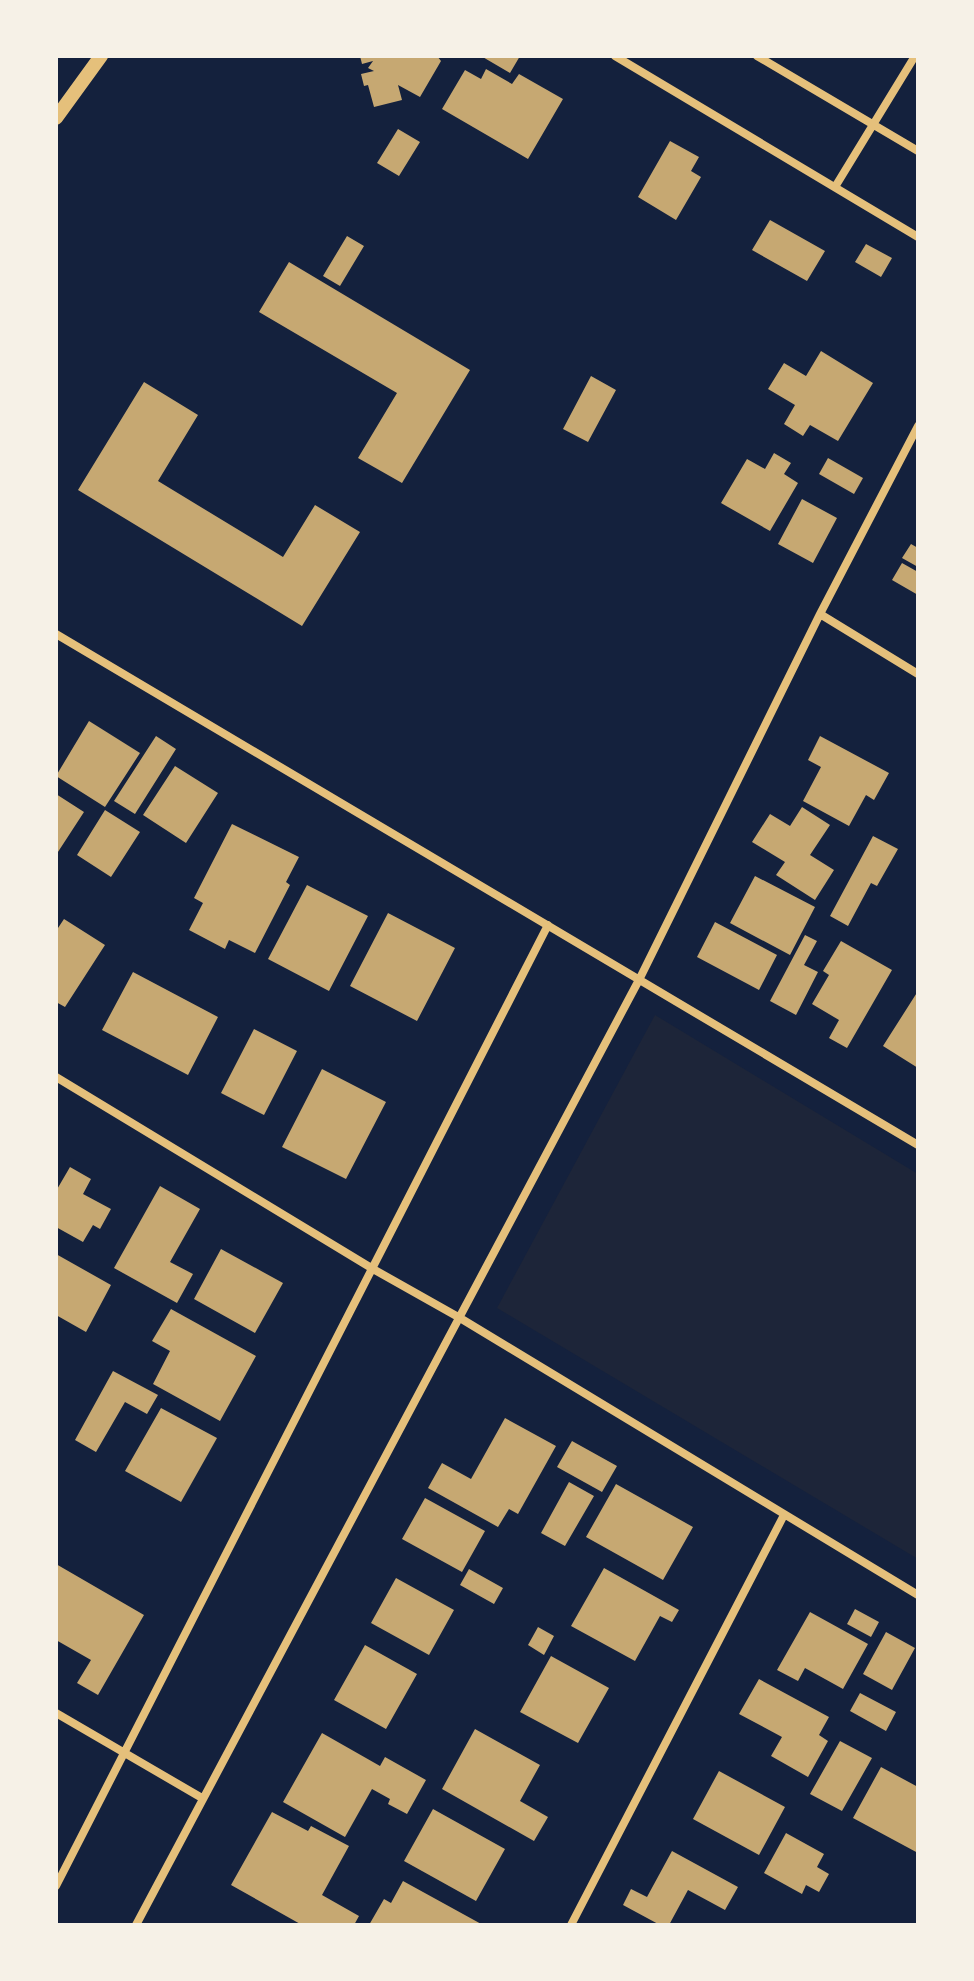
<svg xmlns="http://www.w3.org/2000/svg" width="974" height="1981" viewBox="0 0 974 1981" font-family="Signika,sans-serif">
	<rect width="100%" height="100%" fill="#14213d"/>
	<path fill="#1d2539" d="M655,1015L918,1174V1559L497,1308Z"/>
	<path fill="#c6a872" d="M360,56H437L441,61L420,97L398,85L402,100L374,107L368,85L364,86L361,74L374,71L368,68L373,61L362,64Z
		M481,56H520L510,73Z
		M486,69L512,84L519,74L563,99L528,159L442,109L465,70L481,79Z
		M398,129L420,142L399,176L377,163Z
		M670,141L699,157L691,171L701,177L676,220L638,197Z
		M770,220L825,251L807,281L752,250Z
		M347,236L364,246L340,286L323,276Z
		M866,244L892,258L881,277L855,262Z
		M289,262L470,370L402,483L358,458L397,393L259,312Z
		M821,351L873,383L838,441L810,425L803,436L784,424L795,405L768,389L784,363L806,376Z
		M591,376L616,390L588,442L563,429Z
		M144,382L198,415L158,481L283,557L315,505L360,532L302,626L78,490Z
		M774,453L791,463L784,474L798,483L770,531L721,503L747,459L765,469Z
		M828,458L863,478L854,494L819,474Z
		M802,499L837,518L813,563L778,544Z
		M911,544L918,548V567L902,558Z
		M902,563L918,572V595L892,580Z
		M89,721L140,753L105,807L56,776Z
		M156,736L176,749L135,814L114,801Z
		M820,736L889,773L874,800L866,795L849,826L803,801L821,767L808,760Z
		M175,766L218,793L186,843L143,815Z
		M56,794L84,812L56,855Z
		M802,807L830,825L810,855L834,870L815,900L776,875L785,862L752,842L770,814L790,826Z
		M105,810L140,832L111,877L77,855Z
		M232,824L299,857L286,882L290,885L255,953L229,940L225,949L189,930L203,903L194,898Z
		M873,836L898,849L877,886L871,883L848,926L830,916Z
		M755,876L815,907L790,955L730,923Z
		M307,885L368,916L329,991L268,959Z
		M388,913L455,948L417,1021L350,986Z
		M64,919L105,945L65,1007L56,1002V931Z
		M715,922L777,955L759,990L697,957Z
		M805,935L817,941L804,965L818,972L796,1015L770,1001Z
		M841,941L892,970L847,1048L829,1038L839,1020L812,1004L829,975L823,971Z
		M133,972L218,1017L188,1075L102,1030Z
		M918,991V1068L883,1046Z
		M254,1029L297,1051L264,1115L221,1093Z
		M322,1069L386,1102L346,1179L282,1147Z
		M70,1167L91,1179L83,1194L111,1209L100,1229L93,1225L83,1242L56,1227V1191Z
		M160,1186L200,1209L170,1262L193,1274L177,1303L114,1268Z
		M221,1249L283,1283L255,1333L194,1299Z
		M56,1254L111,1285L86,1332L56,1315Z
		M171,1309L256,1356L220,1421L153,1384L170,1351L152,1341Z
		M113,1371L158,1395L147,1414L125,1402L96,1452L75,1440Z
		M161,1408L217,1438L181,1502L125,1471Z
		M505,1418L556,1446L518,1514L509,1509L498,1527L428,1488L442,1463L471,1479Z
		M572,1441L617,1466L602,1492L557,1467Z
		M569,1482L594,1496L565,1546L541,1533Z
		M616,1484L693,1527L663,1580L586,1537Z
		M425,1498L485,1531L462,1572L402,1539Z
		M56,1564L144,1615L98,1695L77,1683L91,1660L56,1640Z
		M604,1568L679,1610L672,1622L660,1616L635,1661L571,1626Z
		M469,1569L503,1588L494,1604L460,1585Z
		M396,1578L454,1610L429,1655L371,1623Z
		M855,1609L879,1622L871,1637L847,1624Z
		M810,1612L868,1644L843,1689L805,1668L798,1681L777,1670Z
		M538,1627L554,1636L544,1655L528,1645Z
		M886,1632L915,1648L892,1690L863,1674Z
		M365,1645L417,1674L386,1729L334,1700Z
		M551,1656L609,1688L578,1743L520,1712Z
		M759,1679L829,1717L819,1735L828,1741L808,1777L771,1756L782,1737L739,1714Z
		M860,1693L896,1712L886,1731L850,1711Z
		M475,1729L540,1765L520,1801L548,1817L534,1841L442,1789Z
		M322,1733L380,1766L385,1757L426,1780L407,1814L388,1804L390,1799L372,1789L345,1837L283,1802Z
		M840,1741L872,1758L842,1811L810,1794Z
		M881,1767L918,1787V1853L853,1818Z
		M719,1771L785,1807L759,1855L693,1819Z
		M433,1809L505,1849L476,1901L404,1861Z
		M272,1812L308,1831L311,1826L349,1846L322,1895L359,1916L354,1925H302L231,1885Z
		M786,1833L824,1854L817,1867L829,1874L819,1892L806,1885L802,1894L764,1873Z
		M672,1851L738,1887L725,1910L688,1890L669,1925H660L623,1905L631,1889L647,1897Z
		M403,1881L483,1925H369L384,1899L391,1903Z"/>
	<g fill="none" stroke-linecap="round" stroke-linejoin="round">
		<path stroke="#e5c07b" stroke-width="8" d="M615,56L918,237
			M757,56L918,151
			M835,187L915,56
			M820,614L918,674
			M56,634L918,1145
			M56,1077L373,1269L460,1318L918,1595
			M56,1713L202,1798
			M56,1886L548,925
			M136,1925L640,978L820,614L918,426
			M571,1925L784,1515"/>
		<path stroke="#e5c07b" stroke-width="14" d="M56,118L101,56"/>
	</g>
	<rect width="974" height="1981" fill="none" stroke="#f6f1e7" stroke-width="116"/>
</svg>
